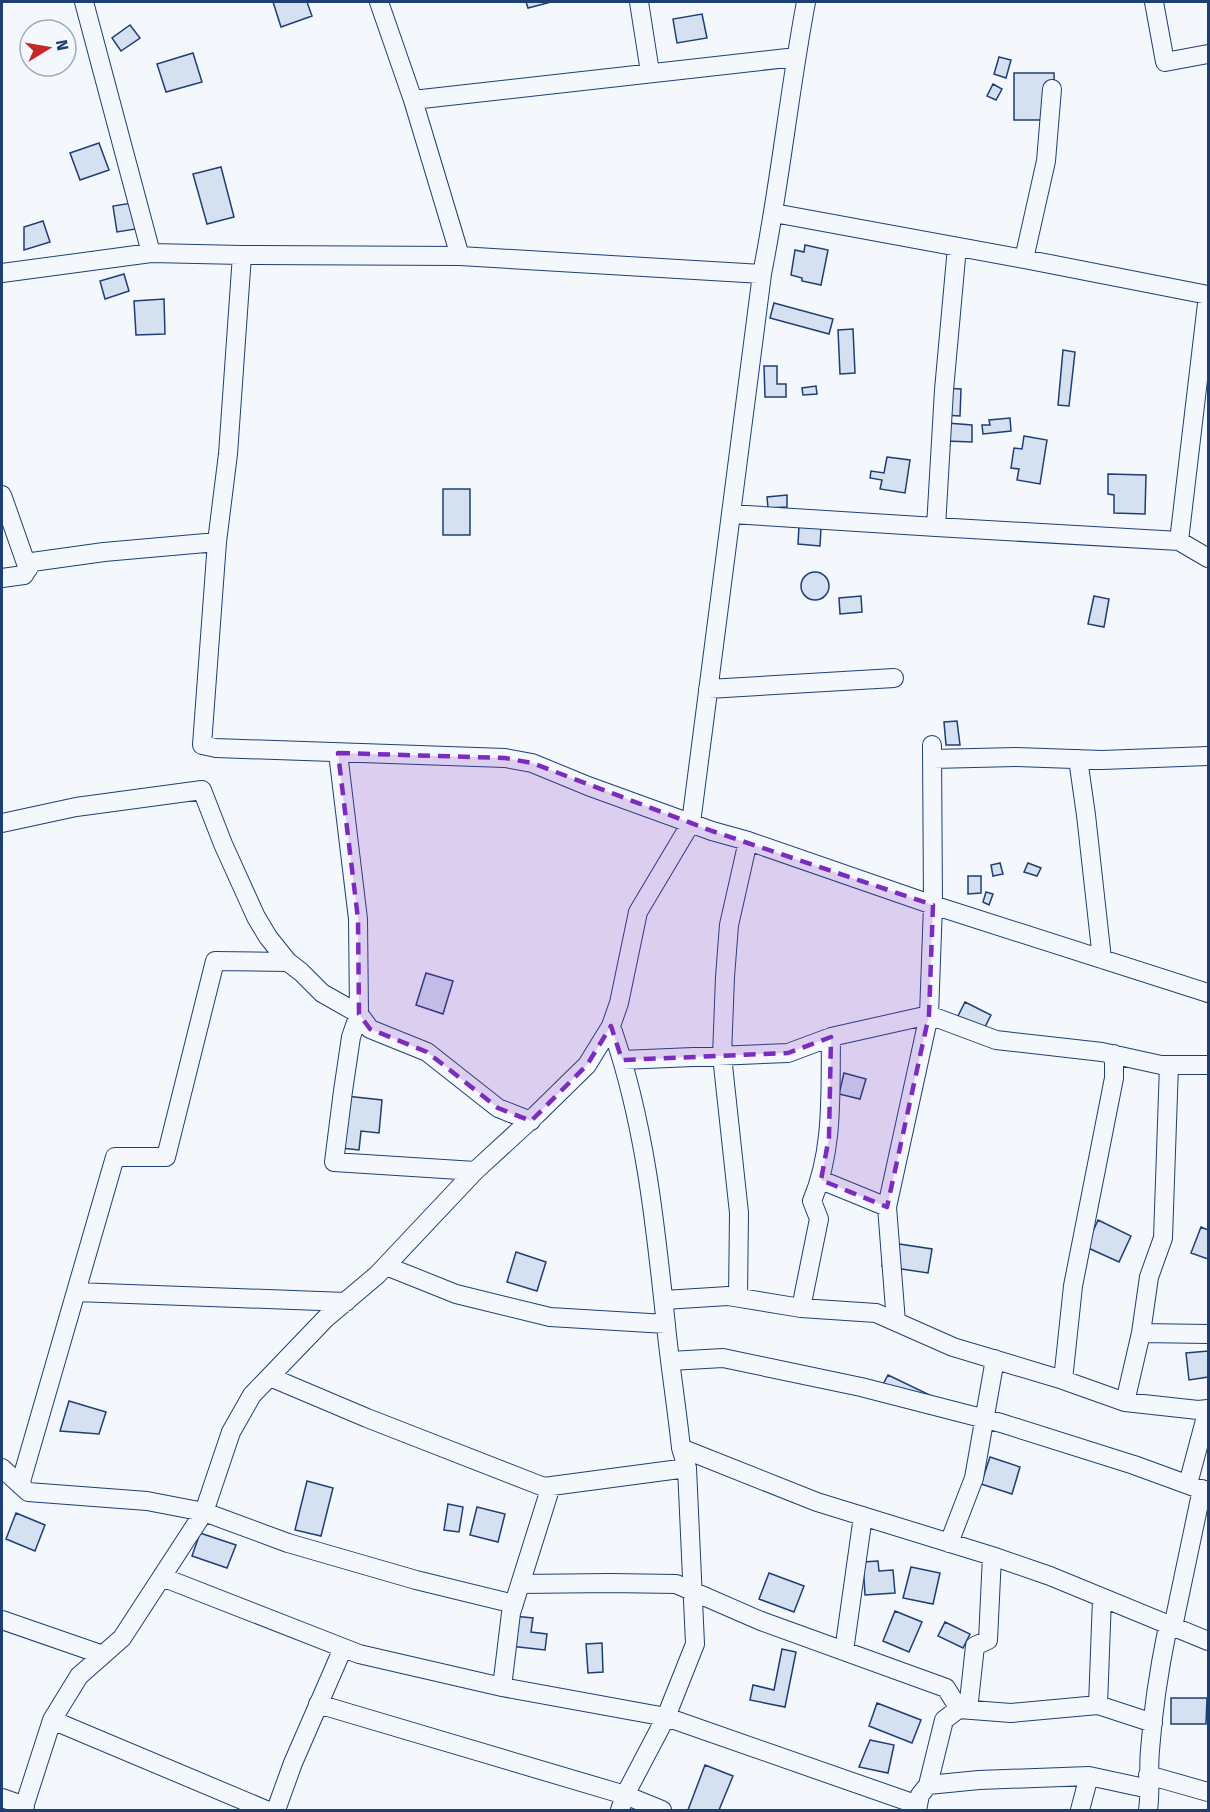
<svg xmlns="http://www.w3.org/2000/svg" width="1210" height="1812" viewBox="0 0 1210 1812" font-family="'Fira Sans',sans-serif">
	<rect width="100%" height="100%" fill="#f4f7fb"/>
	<path fill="#d5e0f0" stroke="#1d3f73" stroke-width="1.5" d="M273,2H307L312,16L281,27Z
		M526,2H551L528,8Z
		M702,14L707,38L677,43L673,19Z
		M130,25L140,38L121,51L112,38Z
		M193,53L202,82L166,92L157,64Z
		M999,57L1011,60L1006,78L994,74Z
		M1014,73H1054L1055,120H1014Z
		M993,84L1002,89L996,100L987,96Z
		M99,143L109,170L80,180L70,153Z
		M221,167L234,217L207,224L193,174Z
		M132,203L136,229L117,232L113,206Z
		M43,221L50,242L24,250V227Z
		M805,245L828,250L821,285L802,281V278L791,275L795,250L804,252Z
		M124,274L129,291L105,299L100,281Z
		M164,299L165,334L136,335L134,301Z
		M774,303L833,319L829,334L770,318Z
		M853,329L855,373L840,374L838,330Z
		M1063,350L1075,352L1069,406L1058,405Z
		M764,366H777V384H786V397H765Z
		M816,386L817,394L803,395L802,388Z
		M944,388L961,389L960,416L943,415Z
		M1010,418L1011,431L983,434L982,425H990L989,420Z
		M947,423L972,425V442L946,441Z
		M1024,436L1047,440L1040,484L1017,480L1019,469L1011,468L1014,448L1022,449Z
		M887,457L910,460L905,493L880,489L882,480L870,478L871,471L884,473Z
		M1108,474L1146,475L1145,514L1114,513V495L1108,494Z
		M443,489H470V535H443Z
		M787,495V507L768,508L767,497Z
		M799,526L821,528L820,546L798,544Z
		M801 586a14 14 0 1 1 28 0a14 14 0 1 1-28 0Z
		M861,596L862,612L840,614L839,598Z
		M1094,596L1109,599L1104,627L1088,624Z
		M957,721L960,745H946L944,722Z
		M1000,863L1003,874L993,876L991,865Z
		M1028,863L1041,868L1037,876L1024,872Z
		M968,876H981V893L968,894Z
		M986,892L993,894L989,905L983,902Z
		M426,973L453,981L443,1014L416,1005Z
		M965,1002L991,1015L981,1035L955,1022Z
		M844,1073L866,1079L860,1099L839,1094Z
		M346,1096L382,1100L379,1133L361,1131L359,1150L341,1148Z
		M1098,1220L1131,1236L1119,1262L1086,1247Z
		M1201,1227L1208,1230V1259L1191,1253Z
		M886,1242L932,1249L928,1273L882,1266Z
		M516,1252L546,1262L537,1291L507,1282Z
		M1208,1351V1377L1189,1380L1186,1353Z
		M888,1375L936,1398L929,1414L880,1390Z
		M69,1401L106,1412L99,1434L60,1431Z
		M990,1457L1020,1467L1012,1494L981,1484Z
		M307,1481L333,1488L321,1536L295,1530Z
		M448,1504L463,1507L459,1532L444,1530Z
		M477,1507L505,1514L498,1542L470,1535Z
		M16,1513L45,1525L35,1551L6,1539Z
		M200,1533L236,1545L227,1568L192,1556Z
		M878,1561L879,1571L893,1570L895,1593L865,1595L863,1562Z
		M911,1567L940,1573L933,1604L903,1598Z
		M769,1573L804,1586L794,1612L759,1599Z
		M895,1611L922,1622L909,1652L883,1641Z
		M513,1616L533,1618L531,1632L547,1634L545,1650L510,1646Z
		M945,1622L970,1634L963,1648L938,1636Z
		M602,1643L603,1672L588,1673L586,1644Z
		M782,1649L796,1652L785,1707L750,1700L753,1685L774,1690Z
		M1171,1698H1207L1206,1724H1171Z
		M877,1703L921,1720L912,1743L869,1726Z
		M870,1740L894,1745L888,1773L859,1767Z
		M705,1765L733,1776L719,1810H688Z"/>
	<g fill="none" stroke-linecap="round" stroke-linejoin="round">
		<defs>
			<path id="minor" d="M84,2L151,253
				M379,2L413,100L460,256
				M639,2L650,72
				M1154,2L1165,62L1208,54
				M413,100L796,57
				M774,213L1024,259L1208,295L1179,541L1208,558
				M242,255L228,454L217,542L202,745L216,748L505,758L532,763L588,786L712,831L748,841L933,905L1208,993
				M1024,259L1046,161L1052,89
				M2,273L151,253L242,255L460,256L762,274
				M2,495L28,569
				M731,514L936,527L1179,541
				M936,527L944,390L957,247
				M2,578L24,575L32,562L104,552L217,542
				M708,689L894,678
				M338,753L358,919L359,1014L351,1037L343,1091L334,1162L475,1171
				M932,759L1016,757L1102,760L1208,756
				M1078,759L1086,815L1102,959
				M2,823L76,807L202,790L223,844L256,917L268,937L288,962L301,972L322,993L359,1014L370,1029L427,1052L498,1108L531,1121
				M611,1026C646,1125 656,1231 667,1335C671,1372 677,1410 681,1448L687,1468L695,1644L666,1717L625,1795L620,1810
				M622,1060L788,1053L831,1037L929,1015L996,1040L1102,1052L1161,1065H1208
				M821,1180L887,1207
				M386,1266L456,1294L550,1317L666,1324
				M76,1292L346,1302
				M738,1297L739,1213L722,1056L725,977L729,925L748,841
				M664,1300L728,1296L801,1308L876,1313L953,1347L1063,1380L1125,1402L1198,1410L1208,1409
				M801,1308L819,1219L812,1201C834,1149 830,1093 831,1037
				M896,1322L887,1207L929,1015L933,905L932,745
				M1141,1333L1208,1334
				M670,1361L723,1358L861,1387L1001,1423L1134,1465L1208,1492
				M270,1377L367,1418L544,1487L687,1468
				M1063,1380L1073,1286L1114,1078V1054
				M1125,1402L1141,1333L1149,1277L1163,1238L1169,1065
				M681,1448L817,1502L992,1556L1050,1576L1208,1641
				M2,1468L28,1492L147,1501L204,1512L288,1543L416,1580L514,1604
				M1188,1484L1208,1409
				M20,1485L115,1157H166L215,961L288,962
				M949,1543L974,1478L995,1359
				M162,1577L359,1654L502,1687L666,1717L918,1805
				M521,1584L610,1583L676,1584L761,1621L946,1688L959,1709L1011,1713L1098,1705L1153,1723
				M2,1620L103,1655
				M844,1651L863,1516
				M502,1687L511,1613L551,1486
				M318,1704L625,1795L662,1810
				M1098,1705L1102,1598
				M52,1720L266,1810
				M1148,1775L1208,1792
				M928,1785L979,1780L1089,1776L1149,1789
				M2,1798L25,1806
				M23,1810L52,1720L79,1676L122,1638L204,1512L231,1432L252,1395L326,1318L377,1275L475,1171L536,1115L587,1065L611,1026L619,1003L638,912L691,823L762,274C780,184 789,92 806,2
				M276,1810L293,1763L343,1648
				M917,1810L920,1795L928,1785L944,1720L969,1701L975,1646L988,1640L992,1556
				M1080,1810L1089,1776
				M1148,1810C1151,1791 1148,1770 1150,1750C1153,1710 1159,1670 1167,1631L1173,1627L1202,1489"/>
		</defs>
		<use href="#minor" stroke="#1d3f73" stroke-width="20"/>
		<use href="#minor" stroke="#f4f7fb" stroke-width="18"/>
	</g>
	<path fill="#7b2cbf" fill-opacity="0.2" stroke="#7b2cbf" stroke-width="4.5" stroke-dasharray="12 8" stroke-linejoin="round" d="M338,753L505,758L532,763L712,831L933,905L929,1015L887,1207L821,1180L829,1137L831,1037L788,1053L622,1060L611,1026L587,1065L531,1121L498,1108L427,1052L370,1029L359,1014L358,919Z"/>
	<rect width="1210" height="1812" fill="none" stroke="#1d3f73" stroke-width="6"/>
	<g transform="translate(48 48) rotate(79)"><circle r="28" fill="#f4f7fb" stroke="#9eadc5" stroke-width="1.5"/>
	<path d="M0-4.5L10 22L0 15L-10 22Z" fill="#c62828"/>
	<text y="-9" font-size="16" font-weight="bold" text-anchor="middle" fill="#1d3f73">N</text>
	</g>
</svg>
